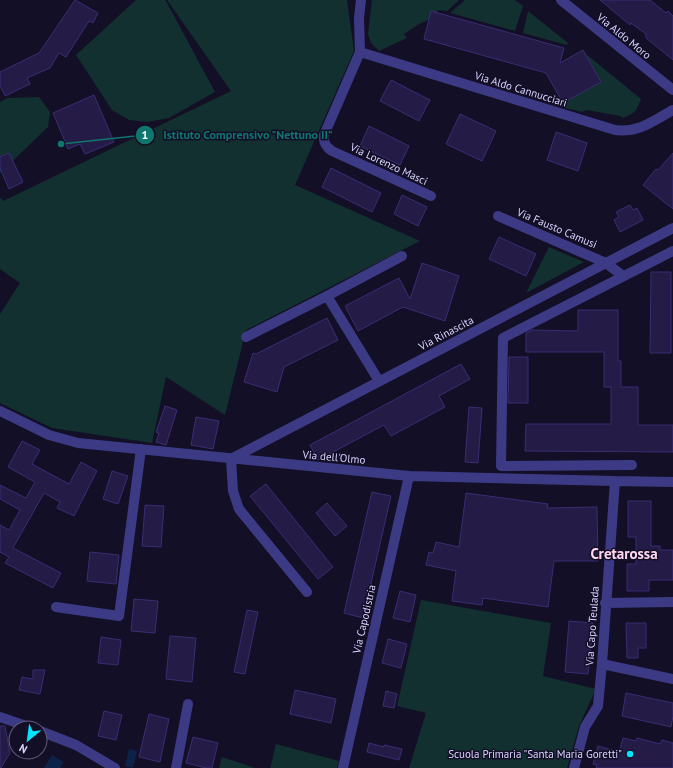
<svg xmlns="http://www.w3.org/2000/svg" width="673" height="768" viewBox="0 0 673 768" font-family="'PT Sans',sans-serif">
	<rect width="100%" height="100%" fill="#130f26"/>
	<path fill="#12302f" d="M136,0H165L166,1L215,92L169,118L147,122L129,120L112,110L76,55Z
		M167,0H347L354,51L295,185L420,241L246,330L225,415L166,377L152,443L52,428L0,403V314L20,283L0,269V197L3,201L231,91Z
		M372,0H459L447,11L439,10L426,21L419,24L404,34L407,38L379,51L371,43L368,34Z
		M465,0H515L523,6L515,31L450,13Z
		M528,11L568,43L567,45L523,33Z
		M586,54L641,99C636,112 635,113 623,118L620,116L587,110L582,112L554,105L553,102L557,97L563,103L601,82Z
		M39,97L50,112L48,127L0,173V102L7,98Z
		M549,247L584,262L526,293Z
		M421,600L551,623L543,676L596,689L579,726L567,768H409L426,713L397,706Z
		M276,744L339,761L337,768H270Z
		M222,757L255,768H219Z"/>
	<path fill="#0c2248" d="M129,749L137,751L133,768L125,766Z
		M52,755L64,762L60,768H44Z"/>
	<path fill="#241b47" stroke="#3b2d73" d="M75,0L98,13L93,23L89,21L66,57L59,53L50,68L27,78L30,84L5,96L0,86V72L39,53Z
		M600,0H650L666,13L668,11L673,16V60L646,38V34L631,23L630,25Z
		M431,11L564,48L560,63L583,50L601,82L563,103L546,73L424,39Z
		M391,80L430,100L419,121L380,101Z
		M94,95L114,142L85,154L80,144L68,149L53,113Z
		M460,114L496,131L482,161L446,144Z
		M369,126L409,146L400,165L360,146Z
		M556,132L587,143L578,171L547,160Z
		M9,153L23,182L9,189L0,168V157Z
		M673,153V209L643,185L656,169L658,170Z
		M331,168L381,193L372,212L322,187Z
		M402,195L427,207L418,226L394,214Z
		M630,205L633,210L637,208L643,220L620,232L614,220L619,217L616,212Z
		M499,237L536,254L526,276L489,259Z
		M422,263L459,276L445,321L403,307L358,331L345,306L399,278L410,299Z
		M651,272H671V353H650Z
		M578,310H618V361H621V387H638V425H673V452L525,451L526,424H611V387H604V352H526V333L532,330L578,331Z
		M327,318L338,340L284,367L277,392L244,382L253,353L256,354Z
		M509,357H528V403H508Z
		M461,364L470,379L439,396L445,407L391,436L384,425L318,460L310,445Z
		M165,406L177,410L166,445L156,442L159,433L156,432Z
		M469,407L482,408L478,463L465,462Z
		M196,417L219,421L213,449L191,445Z
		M22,441L40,450L32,464L69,484L81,462L97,471L74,516L57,508L60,502L44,493L13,548L61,573L53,588L5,563L9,557L0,552V525L9,530L20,510L0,499V485L26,498L35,482L8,467Z
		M112,471L128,476L118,504L103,499Z
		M266,484L333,567L318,579L250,496Z
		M372,492L391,496L363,618L344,613Z
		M466,493L548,504L547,508L597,507L598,561H554L548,607L483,598L482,605L452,601L456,571L426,565L429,552L433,553L436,542L459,547Z
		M628,501H651V546H660V550H673V580H649V591H627V564H636V537H628Z
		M327,503L347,526L335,536L316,513Z
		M145,505L164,506L161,547L142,546Z
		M90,552L119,555L116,584L87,581Z
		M400,591L416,595L410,622L393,618Z
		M134,599L158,601L155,633L131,631Z
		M247,610L258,612L245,674L234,672Z
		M569,621L593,623L588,674L565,672Z
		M626,623H646V648H638V658H627Z
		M170,636L196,638L192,682L166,679Z
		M101,637L121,640L118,665L98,663Z
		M388,639L407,644L401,668L382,663Z
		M33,670H45L40,694L19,690L22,677L33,679Z
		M295,690L336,699L331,723L290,714Z
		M386,691L397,694L394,708L383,706Z
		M626,693L673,703V716L671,727L622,716Z
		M104,711L122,715L116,740L98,736Z
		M149,714L169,719L160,762L139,757Z
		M0,726H5L10,753L1,768H0Z
		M193,737L218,743L212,768H206L186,763Z
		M623,738L636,741L637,738L660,744L662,740L673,743V768H596L597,765L593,764L598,746L619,752Z
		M369,743L384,747V745L402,749L399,760L367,752Z"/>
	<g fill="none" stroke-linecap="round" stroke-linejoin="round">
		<path stroke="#3d3a85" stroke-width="10" d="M361,0L359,18L360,52L324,135C323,143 326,147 332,151L431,196
			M561,0L673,90
			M360,52L615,130C639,133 653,121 673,110
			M498,216L606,263L623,276
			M327,296L379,381
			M246,337L327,296L402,256
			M0,411L49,435L78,443L409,476L615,481L673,482
			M632,465L501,466L503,338L673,251
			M307,592L239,509L233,491L231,459L673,228
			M605,603L673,602
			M56,607L119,616L141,449
			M602,664L673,679
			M0,717L32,728
			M40,731L76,745L115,768
			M176,768L188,704
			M343,768L409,476
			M574,768L585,727L598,706L602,664L615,481"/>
	</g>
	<circle fill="#00e5ff" stroke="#130f26" stroke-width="1.5" cx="630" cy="754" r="4"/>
	<g text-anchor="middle" stroke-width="3" stroke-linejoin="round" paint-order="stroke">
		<g font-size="11" fill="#d9d4ff" stroke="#130f26">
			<text transform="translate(624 36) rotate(39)" y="4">Via Aldo Moro</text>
			<text transform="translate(521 89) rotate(17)" y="4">Via Aldo Cannucciari</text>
			<text transform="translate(389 164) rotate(25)" y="4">Via Lorenzo Masci</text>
			<text transform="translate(557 228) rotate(23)" y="4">Via Fausto Camusi</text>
			<text transform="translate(446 333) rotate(-28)" y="4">Via Rinascita</text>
			<text transform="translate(334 457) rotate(5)" y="4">Via dell'Olmo</text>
			<text transform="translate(364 619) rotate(-77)" y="4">Via Capodistria</text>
			<text transform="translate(592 626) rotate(-86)" y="4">Via Capo Teulada</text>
		</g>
		<g font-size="11" fill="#d9d4ff" stroke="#130f26" text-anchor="end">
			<text x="622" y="758">Scuola Primaria "Santa Maria Goretti"</text>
		</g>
		<g font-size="15" font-weight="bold" fill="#ffd6f0" stroke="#130f26">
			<text x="624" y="559">Cretarossa</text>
		</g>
	</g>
	<path fill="none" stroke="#0f766e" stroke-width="1.5" d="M61 144L145 135"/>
	<g fill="#0f766e" stroke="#130f26" stroke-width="1.5">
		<circle cx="61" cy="144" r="4"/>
		<circle cx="145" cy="135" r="10"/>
	</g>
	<g font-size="12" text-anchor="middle" font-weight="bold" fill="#fff">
		<text x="145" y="139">1</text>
	</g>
	<g font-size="12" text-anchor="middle" font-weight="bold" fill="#0f766e" stroke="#130f26" stroke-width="3" stroke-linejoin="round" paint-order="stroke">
		<text x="248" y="139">Istituto Comprensivo "Nettuno II"</text>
	</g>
	<g transform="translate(28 740) rotate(209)"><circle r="19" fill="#130f26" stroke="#625e7d"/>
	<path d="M0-3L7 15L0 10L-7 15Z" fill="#00e5ff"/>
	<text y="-6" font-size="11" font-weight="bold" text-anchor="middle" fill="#d9d4ff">N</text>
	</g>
</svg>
